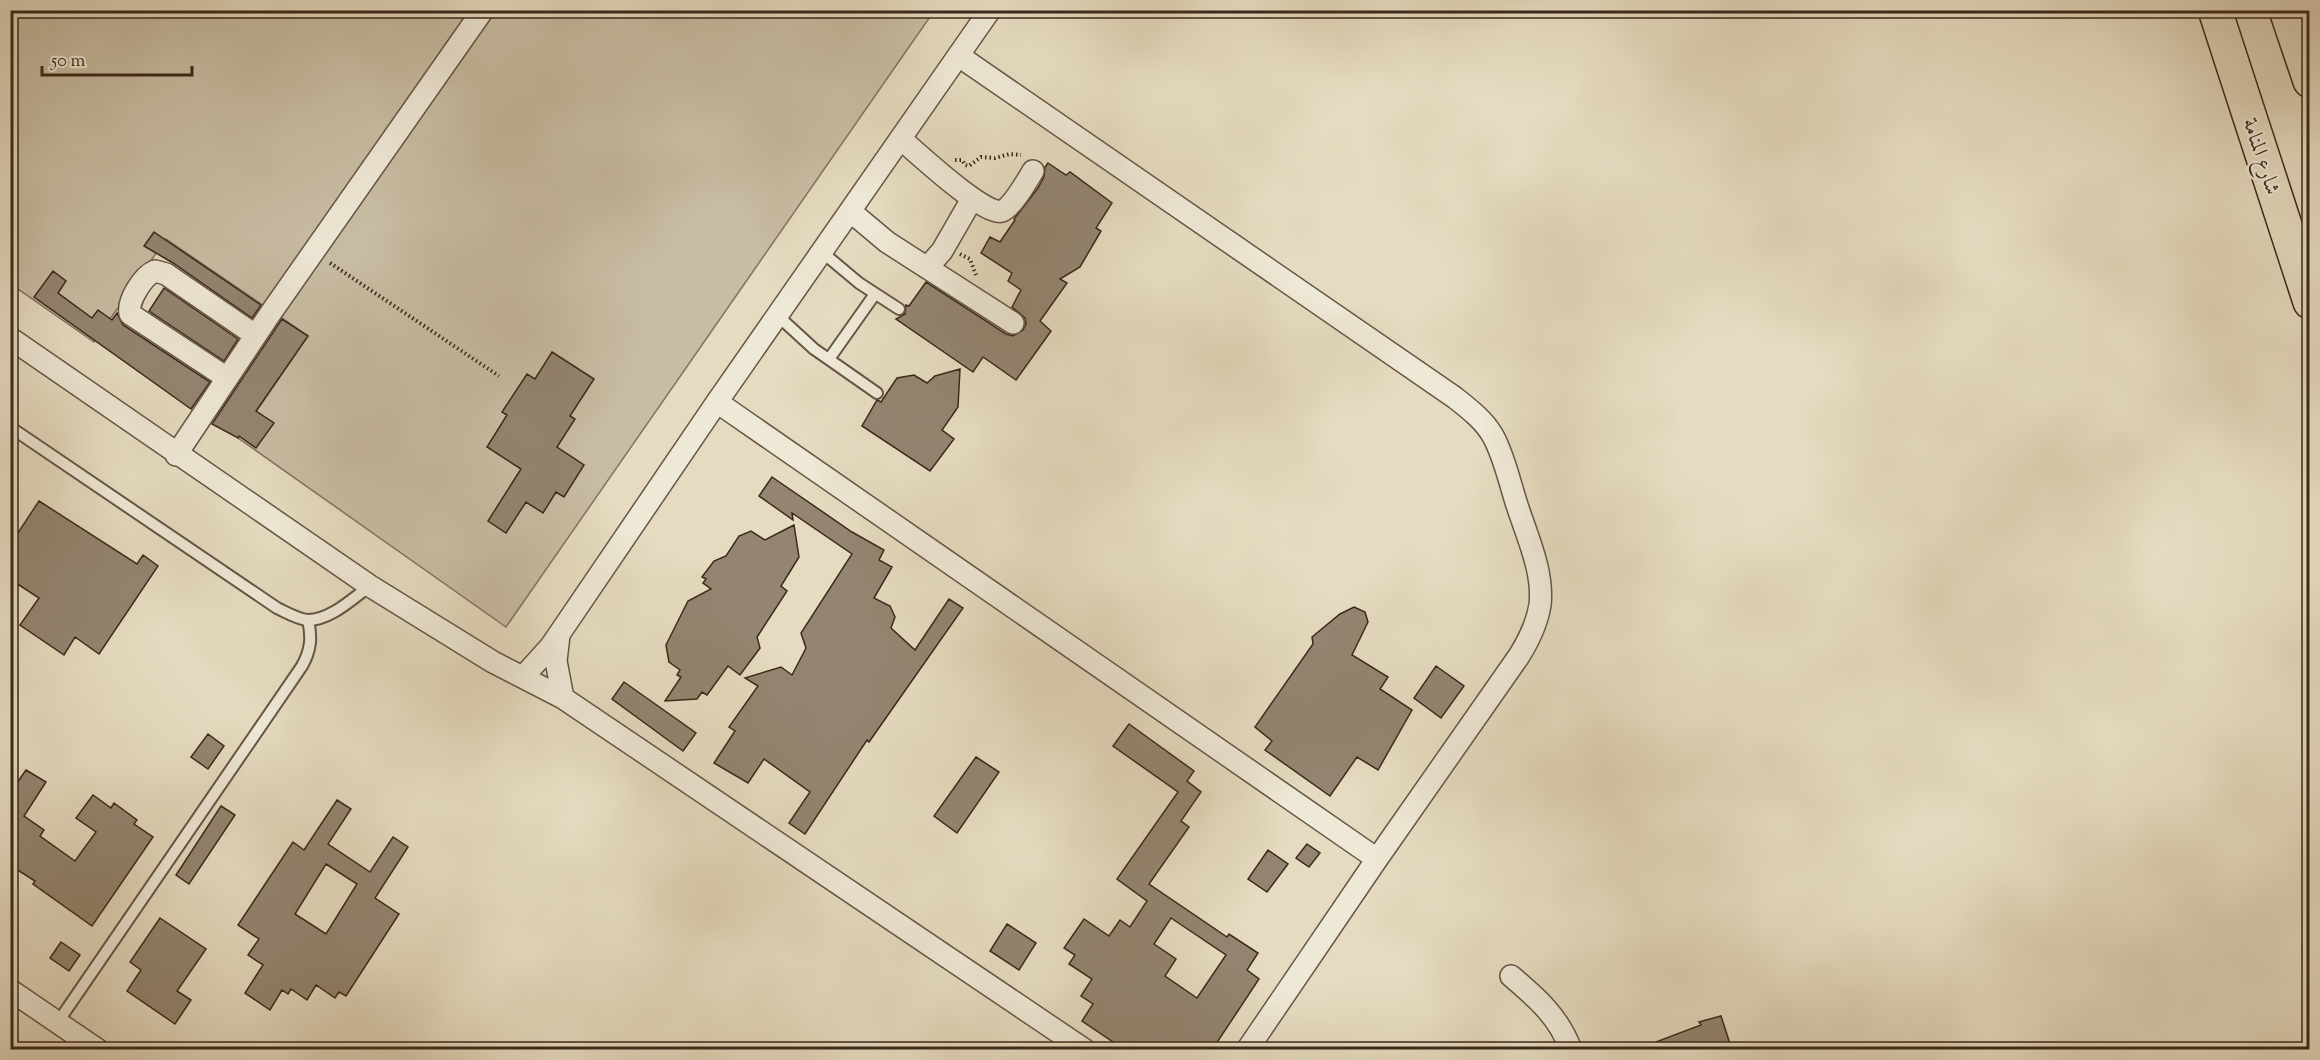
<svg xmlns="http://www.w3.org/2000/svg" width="2320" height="1060" viewBox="0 0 2320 1060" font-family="'Sorts Mill Goudy',Amiri,serif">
	<rect width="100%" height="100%" fill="#e5dbc0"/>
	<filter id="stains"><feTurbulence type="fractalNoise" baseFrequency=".00333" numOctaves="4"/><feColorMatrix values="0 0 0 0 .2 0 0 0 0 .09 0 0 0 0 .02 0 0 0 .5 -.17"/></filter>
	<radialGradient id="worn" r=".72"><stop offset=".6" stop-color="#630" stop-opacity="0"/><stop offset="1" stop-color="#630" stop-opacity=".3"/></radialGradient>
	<path fill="#c8bda4" stroke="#827260" stroke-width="1.5" d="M11,11H934L506,627L238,438L308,336L166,239L94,342L11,284Z"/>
	<path fill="#938571" stroke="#3b281b" stroke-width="1.5" fill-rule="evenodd" d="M1048,163L1066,175L1070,172L1112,203L1096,228L1101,231L1080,267L1060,279L1067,283L1040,321L1051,331L1016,380L983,357L973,372L896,319L905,314L906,305L909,306L926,282L1006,334L1013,336L1023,330L1026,324L1025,318L1012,307L1021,290L1008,281L1012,273L981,253L990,237L1000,242L1015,220L1014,219L1038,188L1044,177L1045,167Z
		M154,232L261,305L252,318L173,263L144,246Z
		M53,271L66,281L58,293L92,318L98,310L112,320L117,313L123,325L210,382L191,409L34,297Z
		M164,288L238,339L224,361L149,311Z
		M282,319L308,336L256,411L274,423L256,448L239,436L238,438L212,424Z
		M552,352L594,379L570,416L575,419L557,447L584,465L564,497L556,492L543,513L526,502L506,533L488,521L521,469L487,447L507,415L502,412L527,374L535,379Z
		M960,369L958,407L942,430L954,439L930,471L862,426L877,400L881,402L897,378L914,375L927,383L935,376Z
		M772,477L852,532L884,550L879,560L892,567L874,598L890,606L895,617L891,628L915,650L949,599L963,608L869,742L867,740L805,834L789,823L810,792L764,759L748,783L714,763L735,731L729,727L758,686L745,678L781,667L792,675L806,648L801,633L852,554L792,513L793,520L759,496Z
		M39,501L137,564L143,555L158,566L99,654L75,637L64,655L20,625L39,598L10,579V545Z
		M794,525L799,557L781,586L787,591L757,637L760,648L740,675L728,666L707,695L702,692L697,699L665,701L681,677L677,675L680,670L669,662L666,645L688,601L711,589L703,583L706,579L702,577L714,561L726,556L739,536L751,531L765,540Z
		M1354,607L1365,612L1368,622L1352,655L1388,677L1380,689L1412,710L1378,770L1357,757L1330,796L1265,750L1272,741L1255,727L1313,644L1312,637L1340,614Z
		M1436,666L1464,686L1441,718L1414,698Z
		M624,682L696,733L683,751L612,699Z
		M1129,724L1194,771L1187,781L1201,792L1181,821L1189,827L1149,884L1227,937L1229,934L1258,953L1247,970L1259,979L1212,1050H1125L1082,1021L1093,1004L1081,996L1092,979L1069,964L1075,955L1064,948L1084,919L1109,936L1120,920L1130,927L1147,901L1117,879L1178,792L1113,746ZM1171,918L1226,955L1197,998L1165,976L1176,959L1154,944Z
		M208,734L224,746L208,769L191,757Z
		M976,757L999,772L957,833L934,816Z
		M26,770L46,782L24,816L44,830L40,836L75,861L96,832L76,818L93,795L111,808L114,803L137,820L134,824L153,837L92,926L33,884L35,881L10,865V793Z
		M337,800L351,809L328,844L370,872L393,837L408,847L375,898L399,914L346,996L339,992L335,998L316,985L307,1000L291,989L288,994L282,990L270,1010L245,993L263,965L248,955L259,939L238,925L293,842L304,850ZM326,864L357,884L326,934L295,914Z
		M221,806L235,815L189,884L176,875Z
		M1307,844L1320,853L1309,867L1296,858Z
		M1268,850L1288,864L1267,892L1248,879Z
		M160,918L206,949L177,991L191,1000L175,1024L127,991L141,970L130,962Z
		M1007,924L1036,943L1019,970L990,951Z
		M61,942L80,955L69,971L50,958Z
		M1721,1016L1732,1050H1640V1048L1701,1025L1699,1022Z"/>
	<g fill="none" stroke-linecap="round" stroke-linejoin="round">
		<defs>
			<path id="service" d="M822,252L859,283L899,309
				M778,316L814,349L877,393
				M829,359L875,294
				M10,427L277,608C286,612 297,619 308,620C331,620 353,598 370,586
				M58,1022L302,666C311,650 312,637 308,620"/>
			<path id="minor" d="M959,56L1454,397C1468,408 1484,420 1493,436C1504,456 1509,480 1516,502C1526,534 1544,571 1540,605C1537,624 1529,640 1519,656L1377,859L1247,1050
				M901,139C916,152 987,218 1002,211C1012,207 1027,181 1033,171
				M850,211L887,242L1013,323
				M927,268L942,251L972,199
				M10,338L370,586L493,662L563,698L1085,1050
				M227,378L130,314C127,301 143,276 155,271L166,274L255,335
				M717,402L1377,859
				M176,455L270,314L483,10
				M559,635L556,661L563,698
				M523,677L551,646L717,402L990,10
				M1511,976C1537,998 1559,1017 1571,1050
				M10,990L98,1050"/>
			<path id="primary" d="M2215,10L2310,302
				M2286,10L2310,81"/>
		</defs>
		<use href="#service" stroke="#654" stroke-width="14"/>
		<use href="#minor" stroke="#654" stroke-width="24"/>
		<use href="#primary" stroke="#3b281b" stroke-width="36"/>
		<path stroke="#3b281b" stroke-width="4" stroke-dasharray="1.5 3" stroke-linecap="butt" d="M955,160H962L965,165L969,166L981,157L995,158L1010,154L1021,155
			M960,254L970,259L976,275
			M330,263L499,376"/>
		<use href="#service" stroke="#eee8d6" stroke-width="10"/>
		<use href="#minor" stroke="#eee8d6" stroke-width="21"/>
		<use href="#primary" stroke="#e5dbc0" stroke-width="33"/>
	</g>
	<g text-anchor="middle" stroke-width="4.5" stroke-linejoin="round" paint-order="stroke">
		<g font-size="21" fill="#3b281b" stroke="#eee8d6">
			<text transform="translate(2262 156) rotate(72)" y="7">شارع المنامة</text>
		</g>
	</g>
	<rect width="2320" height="1060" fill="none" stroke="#e5dbc0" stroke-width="36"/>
	<rect x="12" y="12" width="2296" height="1036" fill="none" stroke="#3b281b" stroke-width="3"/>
	<rect x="18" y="18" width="2284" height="1024" fill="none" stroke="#3b281b" stroke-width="1.5"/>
	<path d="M42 66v9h150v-9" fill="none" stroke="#3b281b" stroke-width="3"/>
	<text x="51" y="66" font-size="18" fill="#3b281b" stroke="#eee8d6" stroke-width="4.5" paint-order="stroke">50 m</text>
	<rect width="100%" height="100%" filter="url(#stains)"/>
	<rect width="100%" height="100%" fill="url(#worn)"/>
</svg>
